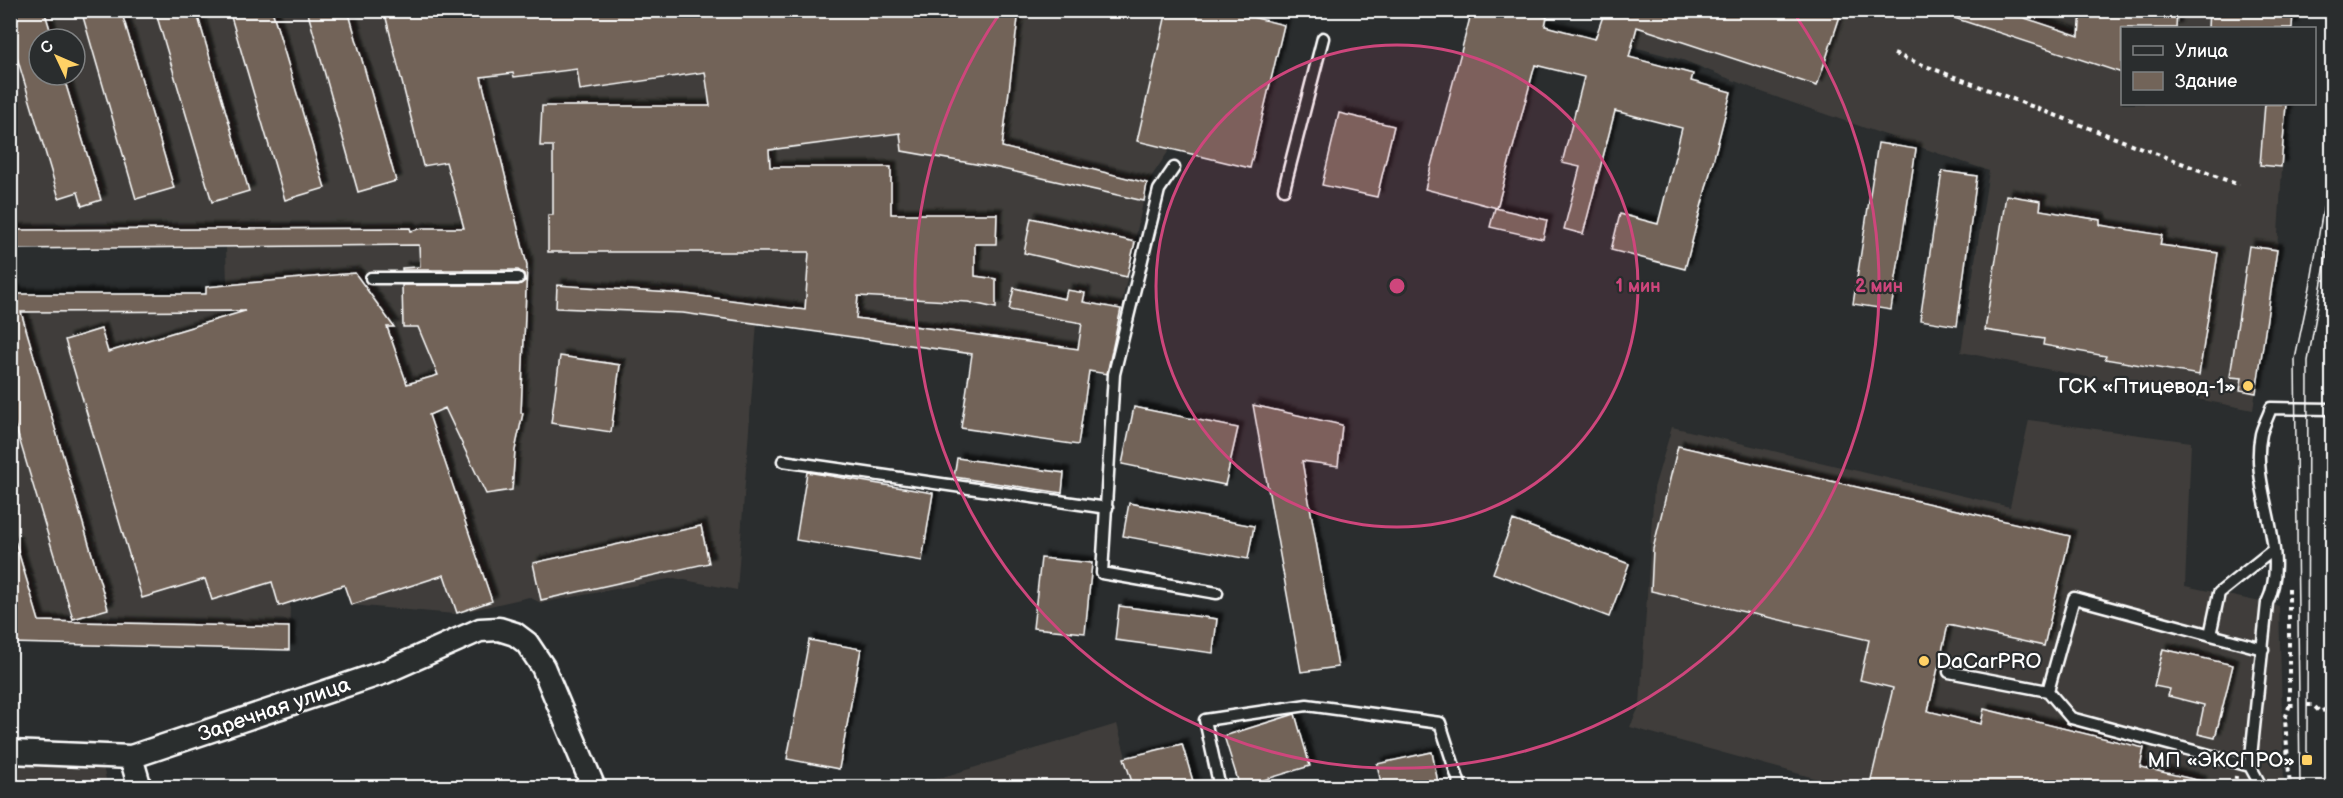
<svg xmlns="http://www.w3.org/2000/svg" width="2343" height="798" viewBox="0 0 2343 798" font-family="'Balsamiq Sans',sans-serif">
	<defs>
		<filter id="shadow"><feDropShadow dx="5.5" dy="-5.5" stdDeviation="1.5" flood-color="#0009"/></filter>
	</defs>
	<rect width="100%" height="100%" fill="#2a2d2e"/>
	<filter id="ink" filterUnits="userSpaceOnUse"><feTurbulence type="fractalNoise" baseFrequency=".0167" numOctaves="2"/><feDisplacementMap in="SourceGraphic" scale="12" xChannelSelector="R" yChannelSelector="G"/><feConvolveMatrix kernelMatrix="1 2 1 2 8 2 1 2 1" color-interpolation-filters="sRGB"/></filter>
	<g filter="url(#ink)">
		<path fill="#403e3b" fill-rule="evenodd" d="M1605,10L2293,11L2292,28H2122V104H2286L2277,250L2253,410L1961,352L1989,171L1762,92L1683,60L1597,37Z
			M11,11H1202L1170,149L1147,183L1107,374L757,322L737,590L674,578L541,603L529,597L455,614L351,605L344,586L290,603L289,649L11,643V294H205L206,287L227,284L226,247L11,249ZM39,39H75V75H39Z
			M2029,420L2191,442L2185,586L2279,606L2284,787H1847L1630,727L1640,705L1654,488L1672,427L2010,507Z
			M1117,724L1134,787L907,788Z
			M100,755L108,787H11L10,756Z"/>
		<path fill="#726459" stroke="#fff" stroke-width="1.5" filter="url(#shadow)" d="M10,10H44L53,39H39V75H63L101,200L82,206L78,192L59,198L10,34Z
			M81,10H121L174,188L136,199Z
			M155,10H196L249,191L212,202Z
			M229,10H272L325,188L285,200Z
			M307,10H348L396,181L358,192Z
			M384,10H1019L1002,147L1147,183L1144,201L998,168L902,151L900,133L769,150L770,167H891V214H997L996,244H975V276L996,279V308L968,302L858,296L856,318L1078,349L1082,323L1009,310L1014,288L1065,299L1067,290L1085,293L1083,302L1121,309L1107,374L1089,371L1078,445L961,428L972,354L683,313L556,308L557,285L685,294L805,310L809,252H548V215H553V146H540L542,106H710L705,72L580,90L577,69L514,77L513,73L481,77L527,265L521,413H523L515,450L512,490L486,494L445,408L429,415L492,601L457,613L444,575L351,605L344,585L279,606L272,582L212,600L205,579L142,598L65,340L101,329L108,352L245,311L21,312L108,609L73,619L10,408V291H15L16,294H206V287L355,273L394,327H387L407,384L438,375L418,327H403L402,285H518L525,281L524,274L518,270H402V268L420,267L419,245L10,249V230L410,228L411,231L423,228H464L446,162L423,166Z
			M1167,10H1224L1284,25L1250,168L1137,141Z
			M1472,10H1522L1547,17L1545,26L1595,39L1603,16L1596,14L1597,10H1842L1817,86L1637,27L1629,57L1693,74L1691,81L1731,92L1685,269L1611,250L1620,214L1658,224L1682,128L1615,111L1583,234L1564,229L1580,167L1562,163L1584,77L1535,65L1497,208L1425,189Z
			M1943,10H2001L2079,36L2081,10H2177L2176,28H2122V73L1942,14Z
			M2209,10H2293L2292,28H2208Z
			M2265,104H2286L2281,167L2260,165Z
			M1339,113L1394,126L1377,197L1322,185Z
			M1878,143L1916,149L1891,310L1853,304Z
			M1942,171L1977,176L1957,326L1920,320Z
			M2006,195L2041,201L2040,210L2100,220V225L2162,235L2160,245L2218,253L2199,375L2105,359L2106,356L2043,345L2044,339L1985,330Z
			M1495,208L1547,220L1543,239L1490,227Z
			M1031,218L1135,242L1127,277L1024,253Z
			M2249,246L2277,250L2256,393L2240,390L2242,378L2230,377Z
			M560,356L620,365L611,432L551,423Z
			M1253,405L1342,425L1338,466L1302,461L1338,667L1301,672Z
			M1134,407L1238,428L1225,485L1122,464Z
			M1678,446L2070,536L2044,646L1948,625L1928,711L1981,724L1984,709L2144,748L2140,767L2201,781L2200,788H1869L1893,688L1860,680L1869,640L1651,591L1653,549Z
			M957,458L1064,473L1062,493L954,477Z
			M807,472L933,493L922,561L796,540Z
			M1129,503L1254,526L1248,559L1123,536Z
			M1513,520L1629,564L1609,617L1493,573Z
			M701,526L709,563L541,600L533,563Z
			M15,541L39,621L289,627V650L10,643V542Z
			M1041,558L1092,563L1085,633L1033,628Z
			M1119,606L1217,619L1213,653L1115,640Z
			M809,640L861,649L839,769L787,759Z
			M2163,649L2233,665L2215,738L2198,734L2204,705L2168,696L2170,689L2154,686Z
			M1295,714L1310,766L1240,787L1224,736Z
			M1182,744L1195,788H1134L1124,758Z
			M1432,752L1439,788H1382L1377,764Z"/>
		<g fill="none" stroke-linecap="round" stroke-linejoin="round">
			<defs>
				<path id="lane" d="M1174,168L1159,190L1114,374L1102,573L1217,593
					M1284,189L1323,38
					M371,278H518
					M783,461L1107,508
					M2210,635L2219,593L2273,550
					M1949,672L2048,691L2071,718L2250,766
					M2048,691L2074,598L2263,649
					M1220,788L1205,720L1307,705L1440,723L1461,788
					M2262,788L2250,766L2267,603C2292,551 2249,489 2261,434C2263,426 2268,417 2271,408L2332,409"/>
				<path id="street" d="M10,752L131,757L385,672L480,630L499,629L515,634L527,643L543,667L594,788
					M131,757L140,788"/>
			</defs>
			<use href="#lane" stroke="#fff" stroke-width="15"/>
			<use href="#street" stroke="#fff" stroke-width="27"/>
			<path stroke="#fff" stroke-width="4" stroke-dasharray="4.5 4.5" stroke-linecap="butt" d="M1894,54L2239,185
				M2289,588V707L2285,719L2290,788
				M2289,705H2297
				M2307,705H2313L2320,712L2332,707
				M2235,788L2236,776"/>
			<use href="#lane" stroke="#2a2d2e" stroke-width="10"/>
			<use href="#street" stroke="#2a2d2e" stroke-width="22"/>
			<path stroke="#fff" stroke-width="1.5" d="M2307,755L2308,361L2332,225
				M2300,788L2295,359L2310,287L2332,156"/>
		</g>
	</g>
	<circle cx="1397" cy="286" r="241" fill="#ce467c" fill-opacity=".12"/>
	<g fill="none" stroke="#ce467c" stroke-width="3">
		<circle cx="1397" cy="286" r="241"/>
		<path d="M1794 13A482 482 0 1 1 1000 13"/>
	</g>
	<g fill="#ffd166" stroke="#2a2d2e" stroke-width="2">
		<circle cx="2248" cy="386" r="6"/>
		<circle cx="1924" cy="661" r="6"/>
		<rect x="2301" y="754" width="12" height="12" rx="3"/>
	</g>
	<g text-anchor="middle" stroke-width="4.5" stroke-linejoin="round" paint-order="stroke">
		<g font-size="21" fill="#fff" stroke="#2a2d2e" text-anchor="end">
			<text x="2236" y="393">ГСК «Птицевод-1»</text>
			<text x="1936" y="668" text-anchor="start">DaCarPRO</text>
			<text x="2295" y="767">МП «ЭКСПРО»</text>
		</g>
		<g font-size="21" fill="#fff" stroke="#2a2d2e">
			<text transform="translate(274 709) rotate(-19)" y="7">Заречная улица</text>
		</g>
	</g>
	<circle cx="1397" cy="286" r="9" fill="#ce467c" stroke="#2a2d2e" stroke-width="3"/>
	<g font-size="18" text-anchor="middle" font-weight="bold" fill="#ce467c" stroke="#2a2d2e" stroke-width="4.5" stroke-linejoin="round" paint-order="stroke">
		<text x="1638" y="292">1 мин</text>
		<text x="1879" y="292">2 мин</text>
	</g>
	<rect width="2343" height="798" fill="none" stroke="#2a2d2e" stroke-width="36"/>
	<rect x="18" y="18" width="2307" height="762" fill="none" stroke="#fff" stroke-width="2" filter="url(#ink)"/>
	<rect x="2121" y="27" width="195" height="78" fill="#2a2d2e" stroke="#7f8182" stroke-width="1.5"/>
	<rect x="2133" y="46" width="30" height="9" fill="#2a2d2e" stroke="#7f8182" stroke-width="1.5"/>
	<text x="2175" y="57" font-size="18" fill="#ffffff">Улица</text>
	<rect x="2133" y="72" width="30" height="18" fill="#726459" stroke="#7f8182" stroke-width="1.5"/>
	<text x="2175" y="87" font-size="18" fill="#ffffff">Здание</text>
	<g transform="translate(57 57) rotate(314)"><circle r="28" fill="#2a2d2e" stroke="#7f8182" stroke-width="1.5"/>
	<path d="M0-4.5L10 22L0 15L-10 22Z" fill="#ffd166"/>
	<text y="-9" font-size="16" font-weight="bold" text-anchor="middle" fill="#ffffff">С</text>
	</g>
</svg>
